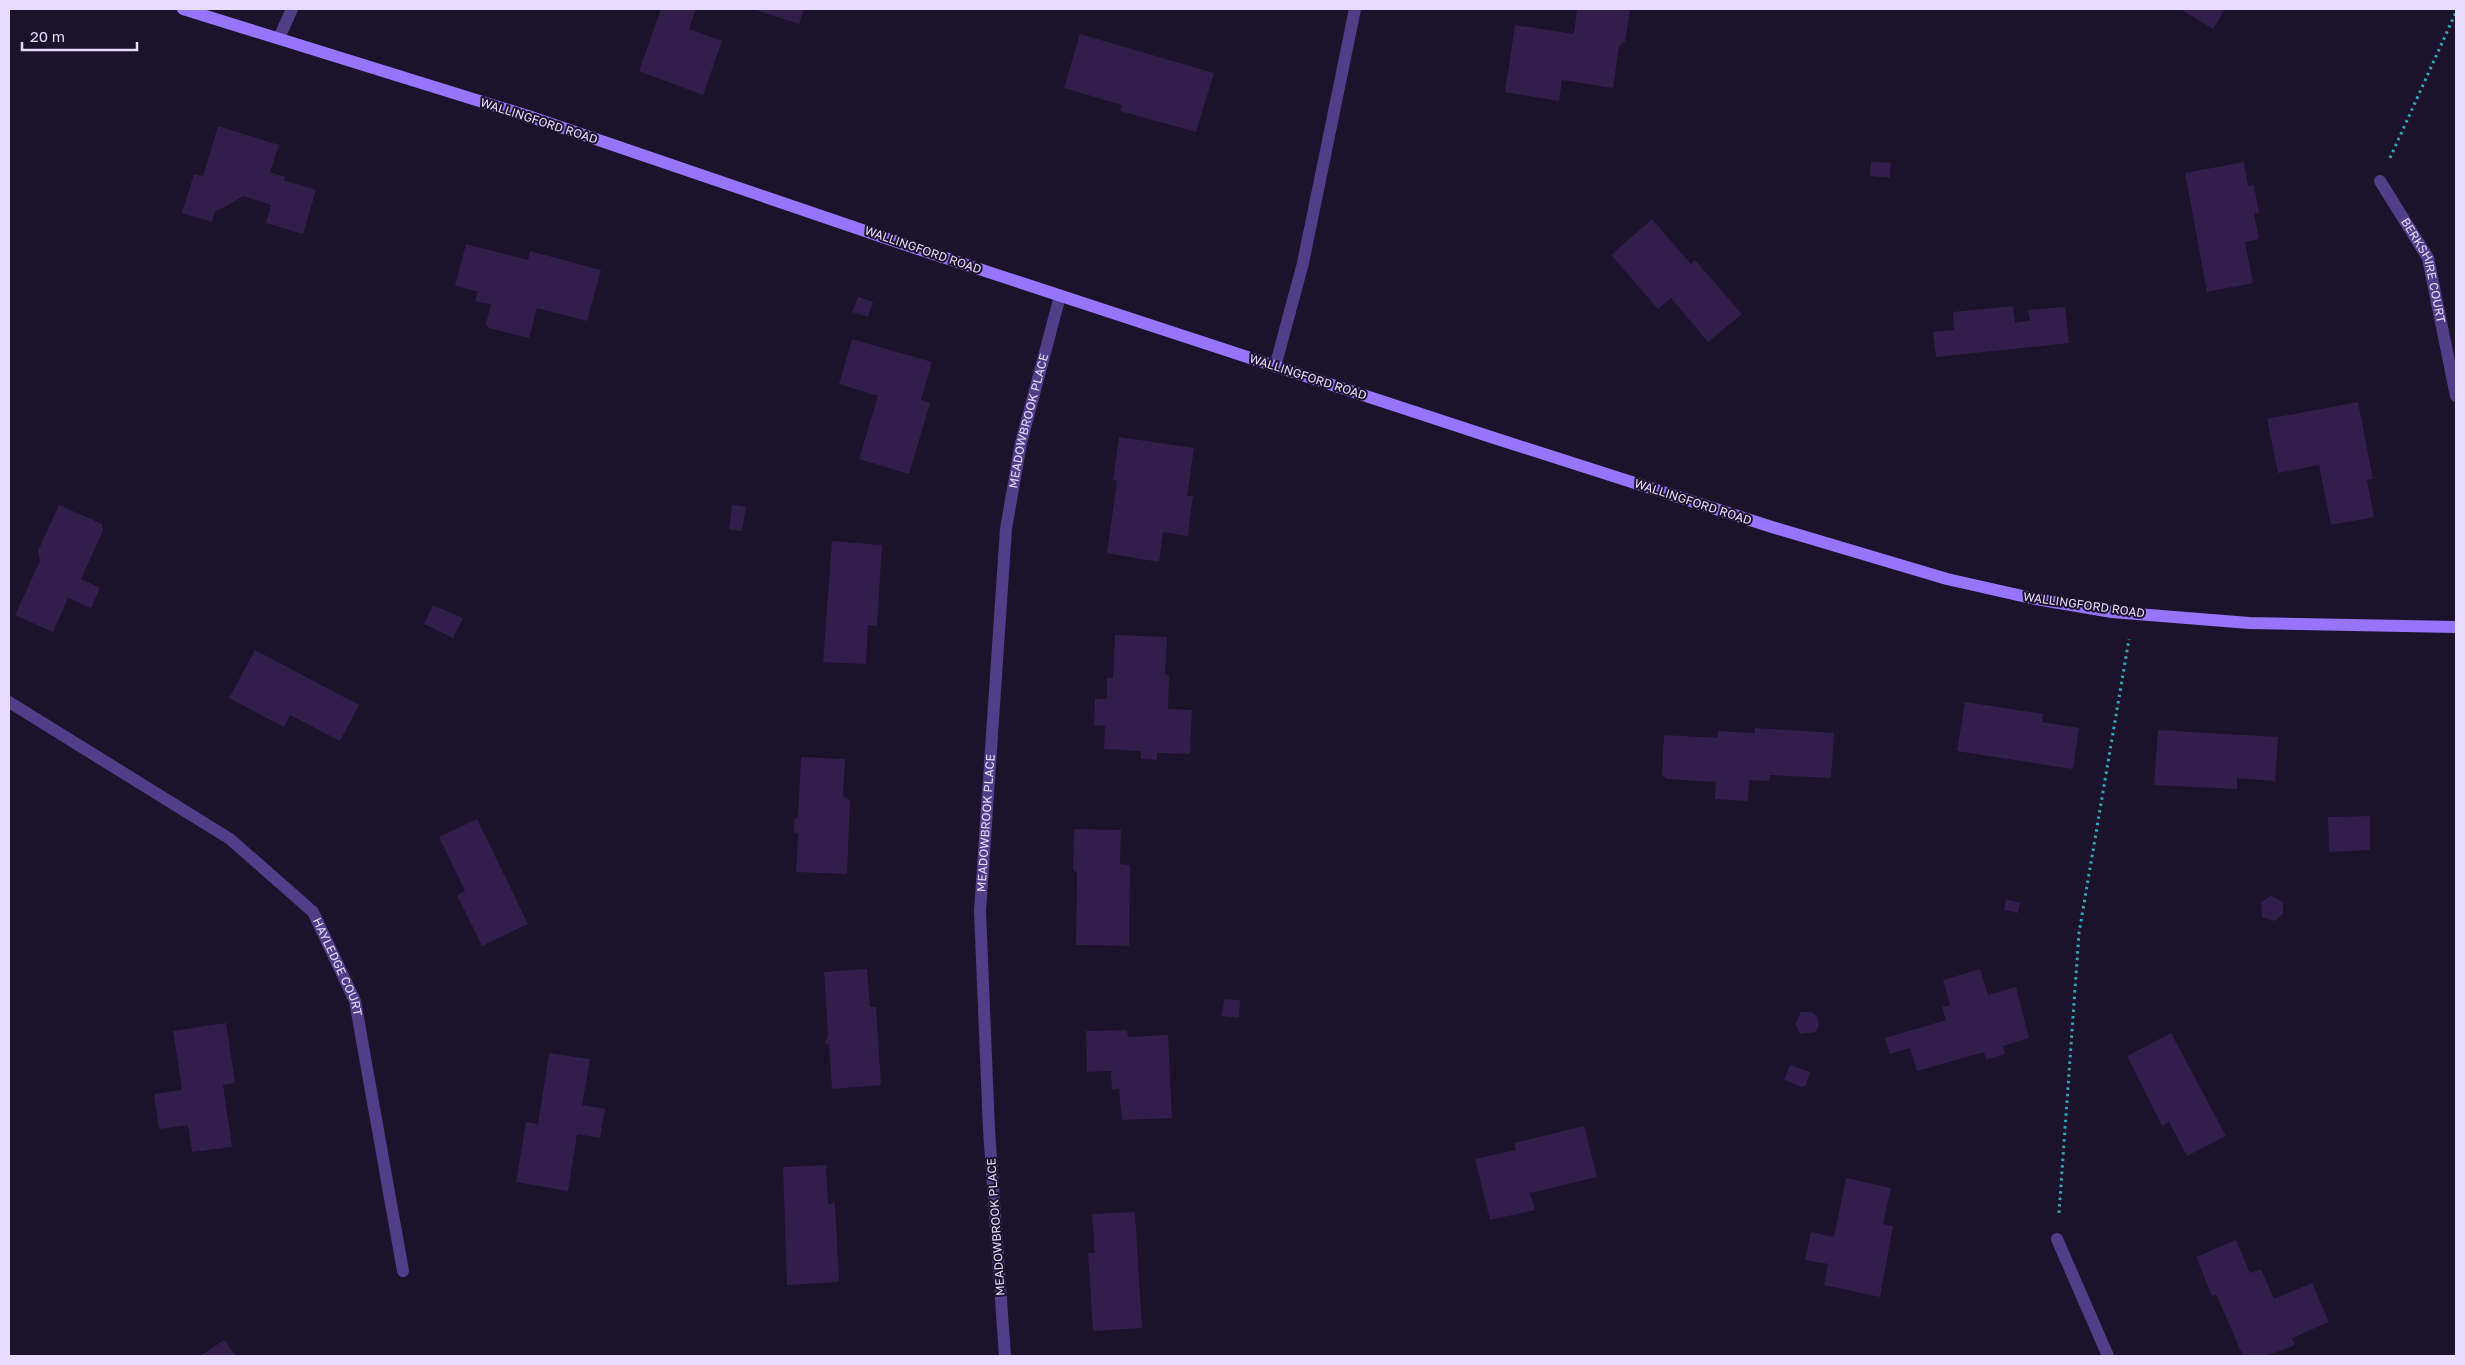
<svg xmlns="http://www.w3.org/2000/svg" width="2465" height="1365" viewBox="0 0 2465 1365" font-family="'Golos Text',sans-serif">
	<rect width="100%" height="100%" fill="#1b122b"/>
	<path fill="#311e4b" d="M661,9H696L689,29L722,41L703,95L639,71Z
		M753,9H804L799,24Z
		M1577,9H1630L1625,42L1619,46L1613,88L1562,80L1559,101L1505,92L1515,25L1574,34Z
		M2180,9H2225L2213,29Z
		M1080,34L1214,73L1196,132L1120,111L1122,105L1064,88Z
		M218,126L279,145L270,172L285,177L284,180L316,190L303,234L266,223L271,205L244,196L215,212L212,222L182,213L194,174L203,176Z
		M1871,162L1891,163L1890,178L1870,176Z
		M2244,162L2248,186L2254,185L2259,213H2254L2259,239L2245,242L2253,283L2207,292L2185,173Z
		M1652,219L1691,264L1695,260L1742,314L1708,342L1671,298L1658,309L1611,255Z
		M466,244L528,260L530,251L601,270L587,321L537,308L529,338L489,328L486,324L491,304L475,301L478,292L455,285Z
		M858,297L873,302L868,317L852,312Z
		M2013,306L2015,323L2030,321L2028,310L2065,307L2069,343L1936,357L1933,332L1954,330L1953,312Z
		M852,339L932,362L921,400L930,403L909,474L859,459L878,396L839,384Z
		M2358,402L2373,479L2367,480L2374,517L2331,525L2319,465L2278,473L2267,419Z
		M1119,437L1194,448L1187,496H1193L1188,536L1163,532L1159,562L1107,553L1117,481L1113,480Z
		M59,505L102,524L103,531L81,579L100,588L91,608L68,598L53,632L15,615L40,561L38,551Z
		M732,505L746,507L742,531L729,530Z
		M832,541L882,545L877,626L868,625L866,664L823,662Z
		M433,605L463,618L453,638L424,624Z
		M1115,635L1167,637L1165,675H1169L1168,709L1192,710L1190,754L1157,753V760L1141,759V751L1104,749L1105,726L1094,725L1095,699H1107V678H1113Z
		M255,650L359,705L340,741L290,715L284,727L229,698Z
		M1965,702L2043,714L2042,722L2079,728L2073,769L1957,751Z
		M1755,728L1834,733L1831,778L1770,775L1769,781L1749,780L1748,801L1715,799L1716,782L1667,779L1662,775L1664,735L1718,738V731L1755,733Z
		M2158,730L2278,737L2275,781L2237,778V789L2154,785Z
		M801,757L845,759L843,796L850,800L847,874L796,872L798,834L794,832V821L798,817Z
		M2370,816V850L2329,852L2328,817Z
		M477,819L528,924L482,946L457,895L465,891L439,837Z
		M1074,829L1121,830L1120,864L1130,865L1129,946L1076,945L1077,873L1073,870Z
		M2271,896L2283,902V914L2275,921L2262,917L2261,902Z
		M2006,899L2020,903L2018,913L2004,910Z
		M867,969L870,1007H876L881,1085L832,1089L829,1044H825L828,1035L824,972Z
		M1980,969L1988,995L2016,987L2029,1038L2003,1046L2005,1054L1986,1060L1984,1052L1917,1071L1910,1048L1890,1054L1885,1038L1946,1020L1942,1007L1950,1005L1943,980Z
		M1224,999L1240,1000L1239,1018L1222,1016Z
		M1801,1012H1811L1817,1016L1819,1025L1816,1032L1800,1034L1795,1024Z
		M226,1023L235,1083L223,1085L232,1147L192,1152L188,1125L159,1129L154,1094L182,1090L173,1031Z
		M1127,1030L1128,1037L1168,1035L1172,1118L1122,1120L1119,1089L1112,1090L1111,1071L1087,1072L1086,1031Z
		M2171,1033L2226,1136L2187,1156L2169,1122L2162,1126L2127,1056Z
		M549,1053L590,1059L582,1105L605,1109L600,1138L577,1134L568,1191L516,1182L526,1122L538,1124Z
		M1790,1065L1810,1072L1806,1085L1802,1087L1784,1080Z
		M1584,1126L1597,1177L1530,1193L1535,1210L1490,1220L1475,1159L1516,1150L1514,1143Z
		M826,1165L828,1204L835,1203L839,1282L787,1285L783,1167Z
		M1846,1178L1891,1188L1883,1224L1893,1226L1880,1297L1824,1285L1828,1264L1805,1260L1811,1232L1834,1237Z
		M1135,1212L1142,1328L1093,1331L1088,1253H1095L1092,1214Z
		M2236,1240L2250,1273L2261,1269L2274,1299L2312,1283L2329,1322L2292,1338L2295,1345L2277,1352L2264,1356H2243L2216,1294L2212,1296L2196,1257Z
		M224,1340L236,1356H200Z"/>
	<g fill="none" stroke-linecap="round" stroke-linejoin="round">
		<path stroke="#34a6bb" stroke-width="3" stroke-dasharray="2.5 4" stroke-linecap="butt" d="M2390,158L2456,12
			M2059,1213L2079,933L2129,639"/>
		<path stroke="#513e88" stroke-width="12" d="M279,38L292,9
			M1275,367L1303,263L1355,9"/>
		<g stroke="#513e88" stroke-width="12">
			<path id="s1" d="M2380,181L2428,258L2456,396"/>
			<path id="s2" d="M9,702L230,839L313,912L355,1001L403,1271"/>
			<path d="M2057,1239L2108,1356"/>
			<path id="s3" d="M1005,1356L989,1130L980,911L1006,529L1021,443L1060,296"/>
		</g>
		<path stroke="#9675fc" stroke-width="12" d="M183,9L528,116L915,248L1491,437L1772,527L1947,579L2036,599L2112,612L2249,623L2456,627"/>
	</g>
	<g text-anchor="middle" stroke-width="4" stroke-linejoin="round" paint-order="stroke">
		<g font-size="12" fill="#e7dcfe" stroke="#1b122b">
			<text transform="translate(539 121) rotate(18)" y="4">WALLINGFORD ROAD</text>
			<text transform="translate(923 250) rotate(19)" y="4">WALLINGFORD ROAD</text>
			<text dy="4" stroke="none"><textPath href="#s1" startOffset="101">BERKSHIRE COURT</textPath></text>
			<text transform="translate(1308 377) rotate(18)" y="4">WALLINGFORD ROAD</text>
			<text dy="4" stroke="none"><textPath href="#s3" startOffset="939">MEADOWBROOK PLACE</textPath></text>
			<text transform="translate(1693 502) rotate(18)" y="4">WALLINGFORD ROAD</text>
			<text transform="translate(2084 605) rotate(8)" y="4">WALLINGFORD ROAD</text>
			<text dy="4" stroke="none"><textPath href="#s3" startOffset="534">MEADOWBROOK PLACE</textPath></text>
			<text dy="4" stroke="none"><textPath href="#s2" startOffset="431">HAYLEDGE COURT</textPath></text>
			<text transform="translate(996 1227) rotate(-94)" y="4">MEADOWBROOK PLACE</text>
		</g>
	</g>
	<rect width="2465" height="1365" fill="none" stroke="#e7dcfe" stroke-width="20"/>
	<path d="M22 42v8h115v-8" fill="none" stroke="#e7dcfe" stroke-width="2.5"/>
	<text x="30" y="42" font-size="15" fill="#e7dcfe" stroke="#1b122b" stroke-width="4" paint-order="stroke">20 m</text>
</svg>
